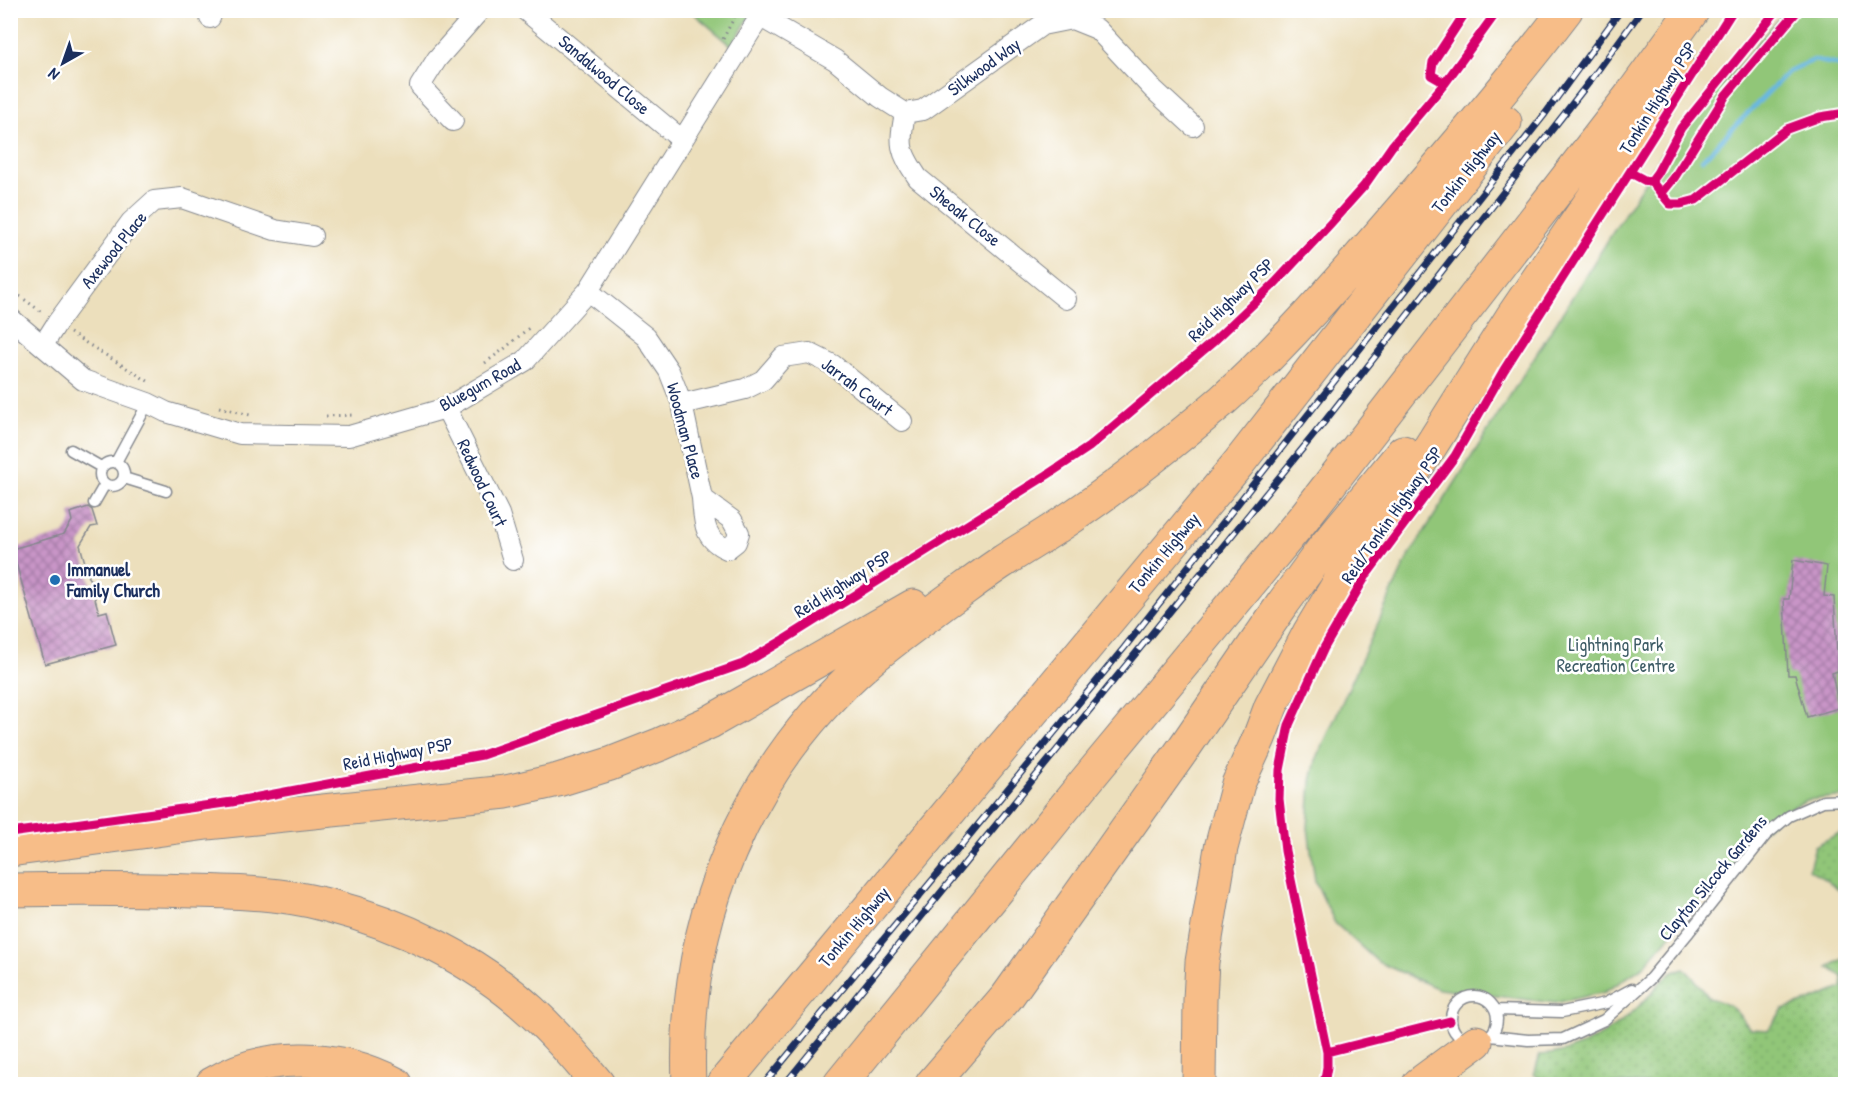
<svg xmlns="http://www.w3.org/2000/svg" width="1856" height="1095" viewBox="0 0 1856 1095" font-family="'Patrick Hand',sans-serif">
	<defs>
		<pattern id="grass-dots" width="8" height="8" patternUnits="userSpaceOnUse" patternTransform="scale(1.5)"><rect width="8" height="8" fill="#91c678"/><path d="M2 2h.1M6 6h.1" fill="none" stroke="#7caa6a" stroke-width="1.8" stroke-linecap="round"/></pattern>
		<pattern id="building-cross-hatch" width="8" height="8" patternUnits="userSpaceOnUse" patternTransform="scale(1.5)"><rect width="8" height="8" fill="#c995c7"/><path d="M0 0l8 8M0 8l8-8" fill="none" stroke="#a27aa5"/></pattern>
	</defs>
	<rect width="100%" height="100%" fill="#fff"/>
	<filter id="ink" filterUnits="userSpaceOnUse"><feTurbulence type="fractalNoise" baseFrequency=".0167" numOctaves="2"/><feDisplacementMap in="SourceGraphic" scale="12" xChannelSelector="R" yChannelSelector="G"/><feConvolveMatrix kernelMatrix="1 2 1 2 8 2 1 2 1" color-interpolation-filters="sRGB"/></filter>
	<filter id="wash" filterUnits="userSpaceOnUse"><feTurbulence type="fractalNoise" baseFrequency=".008" numOctaves="4" result="noise"/><feDisplacementMap in="SourceGraphic" scale="24" xChannelSelector="R" yChannelSelector="G"/><feGaussianBlur stdDeviation="1.35" result="paint"/><feColorMatrix in="noise" values="0 0 0 0 0 0 0 0 0 0 0 0 0 0 0 0 0 1.4 0 .05"/><feComposite in="paint" operator="in"/></filter>
	<g filter="url(#wash)">
		<rect width="100%" height="100%" fill="#ecdfbc"/>
		<path fill="url(#grass-dots)" stroke="#567a6b" stroke-width="1.5" d="M1843,831L1846,832L1845,893L1809,869L1815,846Z
			M1845,958V1084H1552L1534,1075L1540,1055C1582,1053 1617,1029 1645,1000C1653,993 1659,982 1667,976C1672,972 1679,970 1684,968L1697,982L1709,998C1732,1004 1736,1010 1750,1029L1768,1030L1783,1009L1810,1001L1842,988L1843,977L1828,967Z"/>
		<path fill="#91c678" stroke="#567a6b" stroke-width="1.5" d="M691,11H753L732,46Z
			M1785,11H1845V796L1807,800L1784,811L1757,836L1643,967L1605,992L1555,1003L1439,989L1378,962L1335,923L1315,881L1308,828L1311,781L1316,760L1407,559L1661,156Z"/>
		<g fill="none" stroke-linecap="round" stroke-linejoin="round">
			<path stroke="#68b7e2" stroke-width="4.5" d="M1702,160L1789,71L1814,60L1834,64L1846,69"/>
		</g>
		<g id="blocks">
			<path fill="url(#building-cross-hatch)" d="M88,507L92,510L97,526L91,527L80,545L99,613L107,611L116,645L45,664L12,549L64,534L72,521L70,513Z
				M1793,560L1827,566L1824,596L1834,597L1838,671L1832,673L1839,708L1807,717L1795,675H1788L1784,599H1789Z"/>
		</g>
	</g>
	<g filter="url(#ink)">
		<use href="#blocks" fill-opacity="0" stroke="#84878d" stroke-width="1.5"/>
		<g fill="none" stroke-linecap="round" stroke-linejoin="round">
			<defs>
				<path id="service" d="M71,450L101,467
					M100 474a12 12 0 1 1 24 0a12 12 0 1 1-24 0Z
					M116,462L148,403
					M124,478L166,491
					M94,503L105,484
					M1451 1019a23 23 0 1 1 46 0a23 23 0 1 1-46 0Z
					M1496,1010L1562,1012L1606,1003L1632,989
					M1490,1036L1528,1040L1563,1039L1604,1020L1649,980L1689,932L1766,835L1789,816L1823,801L1846,800"/>
				<path id="minor" d="M525,10L682,140
					M761,17L835,60L880,97L905,113L923,110L1042,25L1072,19L1097,29L1153,89L1193,126
					M210,18L213,10
					M905,113C899,145 899,150 918,178L1066,299
					M453,121L420,86L437,59L480,10
					M588,291L646,337L669,371L682,404L702,498L732,520L739,533L736,542L727,549C703,539 704,521 702,498
					M10,318L83,380L148,403L166,412L240,434L349,436L446,408L525,361L588,291L764,10
					M43,345L57,323L131,222L154,201L182,198L275,230L312,236
					M682,404L745,389L763,380L783,357L809,353L833,365L902,421
					M446,408L499,514L513,560"/>
				<path id="motorway" d="M10,850L207,823L506,792L558,780L610,764L661,744L710,722L913,606
					M10,890C71,889 131,889 192,891C237,892 283,893 327,905C401,924 474,959 531,1011C555,1033 577,1058 598,1084
					M212,1084C268,1050 339,1054 396,1084
					M689,1084C682,922 745,768 869,661C892,641 918,623 943,604C963,590 982,575 1002,562C1020,550 1039,539 1057,527C1115,489 1170,445 1223,400C1282,347 1334,287 1386,227C1448,156 1509,85 1566,10
					M723,1084L1238,464L1505,122
					M840,1084L1086,781L1302,520L1635,90L1693,10
					M932,1084L1007,997L1186,745L1284,602L1323,549L1403,452
					M1199,1084L1200,1000L1202,962L1221,848L1238,784L1259,738L1271,706L1309,633L1339,583L1378,522L1425,455L1512,317L1624,153L1677,66
					M1419,1084L1476,1042"/>
			</defs>
			<use href="#service" stroke="#84878d" stroke-width="13"/>
			<use href="#minor" stroke="#84878d" stroke-width="22"/>
			<use href="#motorway" stroke="#84878d" stroke-width="35"/>
			<path stroke="#84878d" stroke-width="3" stroke-dasharray="1.5 4.5" stroke-linecap="butt" d="M723,39L738,10
				M10,289L43,313
				M70,333L151,383
				M485,363L504,349L531,326
				M219,407L250,415
				M326,416L355,415"/>
			<use href="#service" stroke="#fff" stroke-width="10"/>
			<use href="#minor" stroke="#fff" stroke-width="20"/>
			<use href="#motorway" stroke="#f7bd88" stroke-width="33"/>
			<defs>
				<path id="rail" d="M764,1084L1124,648L1545,114L1621,10
					M785,1084L1325,421L1590,81L1642,10"/>
			</defs>
			<use href="#rail" stroke="#1b2f5e" stroke-width="7"/>
			<use href="#rail" stroke="#fff" stroke-width="4.5" stroke-dasharray="14" stroke-linecap="butt"/>
			<defs>
				<path id="cycleway" d="M1445,83L1431,75L1433,62L1467,10
					M1631,173L1646,181H1651L1657,173L1681,128L1777,10
					M1651,181L1670,204H1681L1696,200L1787,129L1820,117L1846,113
					M1661,194L1674,178L1726,95L1798,10
					M10,833L232,802L482,755L743,664L782,641L1047,475L1089,447L1214,341L1275,283L1330,224L1364,186L1392,146L1445,83L1498,10
					M1327,1052L1450,1021
					M1324,1084L1327,1067V1052L1285,851L1279,799L1280,770L1289,725L1324,648L1367,574L1455,456L1504,370L1733,10"/>
			</defs>
			<use href="#cycleway" stroke="#fff" stroke-width="13"/>
			<use href="#cycleway" stroke="#d6006c" stroke-width="9"/>
		</g>
	</g>
	<circle fill="#1f6fb2" stroke="#fff" stroke-width="2" cx="55" cy="580" r="6"/>
	<g text-anchor="middle" stroke-width="5" stroke-linejoin="round" paint-order="stroke">
		<g font-size="18" fill="#1b2f5e" stroke="#fff">
			<text transform="translate(984 67) rotate(-36)" y="6">Silkwood Way</text>
			<text transform="translate(604 75) rotate(40)" y="6">Sandalwood Close</text>
			<text transform="translate(1658 98) rotate(-58)" y="6">Tonkin Highway PSP</text>
			<text transform="translate(1466 172) rotate(-52)" y="6">Tonkin Highway</text>
			<text transform="translate(965 216) rotate(39)" y="6">Sheoak Close</text>
			<text transform="translate(114 250) rotate(-51)" y="6">Axewood Place</text>
			<text transform="translate(1231 300) rotate(-44)" y="6">Reid Highway PSP</text>
			<text transform="translate(480 385) rotate(-29)" y="6">Bluegum Road</text>
			<text transform="translate(857 387) rotate(37)" y="6">Jarrah Court</text>
			<text transform="translate(685 431) rotate(75)" y="6">Woodman Place</text>
			<text transform="translate(482 483) rotate(65)" y="6">Redwood Court</text>
			<text transform="translate(1392 515) rotate(-55)" y="6">Reid/Tonkin Highway PSP</text>
			<text transform="translate(1164 553) rotate(-50)" y="6">Tonkin Highway</text>
			<text transform="translate(843 584) rotate(-32)" y="6">Reid Highway PSP</text>
			<text transform="translate(398 754) rotate(-11)" y="6">Reid Highway PSP</text>
			<text transform="translate(1713 878) rotate(-50)" y="6">Clayton Silcock Gardens</text>
			<text transform="translate(854 927) rotate(-50)" y="6">Tonkin Highway</text>
		</g>
		<g font-size="18" font-weight="bold" fill="#1b2f5e" stroke="#fff" text-anchor="start">
			<text x="67" y="576">Immanuel<tspan x="67" dy="21">Family Church</tspan></text>
		</g>
		<g font-size="18" fill="#3e5c66" stroke="#fff">
			<text x="1616" y="651">Lightning Park<tspan x="1616" dy="21">Recreation Centre</tspan></text>
		</g>
	</g>
	<rect width="1856" height="1095" fill="none" stroke="#fff" stroke-width="36"/>
	<g transform="translate(63 63) rotate(220)" stroke="#ffffff" stroke-width="4.5" paint-order="stroke">
	<path d="M0-4.5L10 22L0 15L-10 22Z" fill="#1b2f5e"/>
	<text y="-9" font-size="16" font-weight="bold" text-anchor="middle" fill="#1b2f5e">N</text>
	</g>
</svg>
